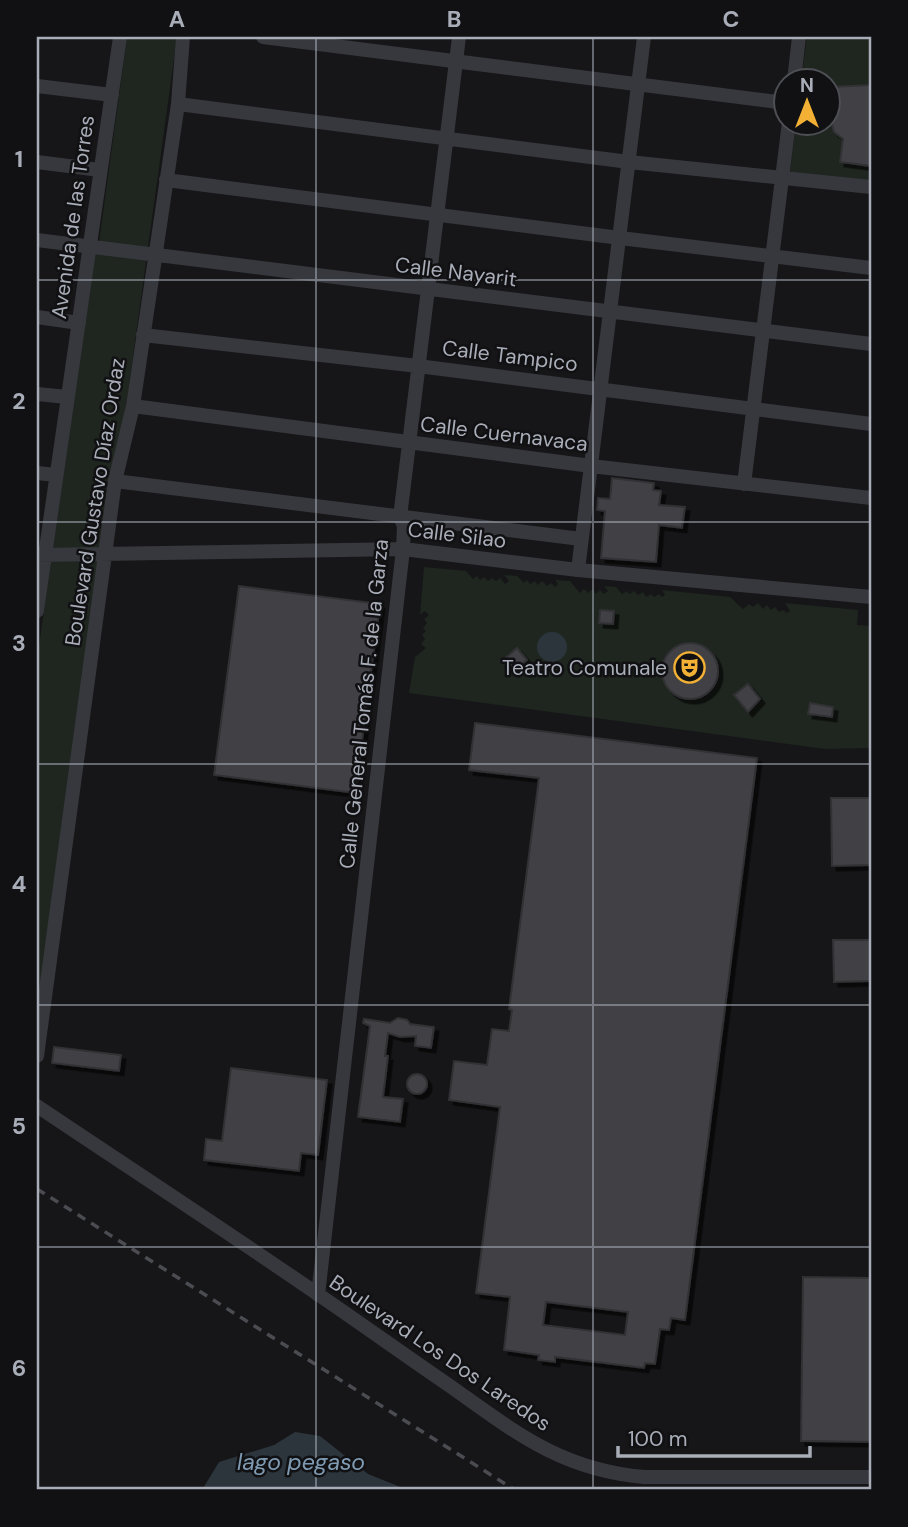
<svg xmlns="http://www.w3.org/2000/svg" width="908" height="1527" viewBox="0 0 908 1527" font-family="'DM Sans',sans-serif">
	<defs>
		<filter id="shadow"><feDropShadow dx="4.5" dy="4.5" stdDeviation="0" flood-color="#0009"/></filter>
	</defs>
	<rect width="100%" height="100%" fill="#161618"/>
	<path fill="#1e261f" d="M127,37H177L37,1052V660L96,250H98Z
		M807,37H871V181L790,173L796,123L828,122V80H801Z
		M424,567L466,571L473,579L477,576L480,580L484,577L488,581L492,578L496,581L500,578L505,584L509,581L504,575L517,576L524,583L527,580L530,584L535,581L538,585L542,581L547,586L551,583L555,587L558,584L555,580L570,581L580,593L584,589L588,593L593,589L596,594L600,590L604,594L608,591L604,586L616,587L622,594L627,591L629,594L634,591L638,595L643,592L646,597L651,594L654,597L659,594L662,597L665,595L662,590L730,597L743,609L749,604L753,607L758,603L763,609L767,605L771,610L775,607L779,612L783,610L787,613L790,611L785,603L858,610L857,625L871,626V748L825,749L409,693L415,657L426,648L421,644L425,639L422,635L426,631L423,628L427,623L424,619L429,615L425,611L420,615Z"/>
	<path fill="#2c353c" d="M537 647a15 15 0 1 1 30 0a15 15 0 1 1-30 0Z
		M295,1432L320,1436L368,1474L408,1490H202L219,1462L274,1445Z"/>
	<path fill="#404145" stroke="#303034" stroke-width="2" fill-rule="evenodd" filter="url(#shadow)" d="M871,85V166L840,162L843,139L834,132L828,109L830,87Z
		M612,478L654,483L653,490L661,491L659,505L685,507L682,528L659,525L656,562L601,558L605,511L597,510L598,498L610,499Z
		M239,586L380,604L355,793L214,775Z
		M600,610L614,611L613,624L599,623Z
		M662 671a28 28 0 1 1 56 0a28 28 0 1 1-56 0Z
		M517,648L527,660L514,672L503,660Z
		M748,684L760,699L748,712L734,695Z
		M810,703L833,707L832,717L808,714Z
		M475,723L757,758L685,1320L671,1318L669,1330L660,1329L655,1364L645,1363L644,1368L555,1357V1362L538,1360L539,1355L504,1350L510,1297L476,1293L500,1107L449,1100L454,1061L487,1065L492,1029L509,1031L512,1010L509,1009L539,778L469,770ZM546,1302L628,1312L625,1335L543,1325Z
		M831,798H871V865L832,866Z
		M833,940H871V981L834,982Z
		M398,1018L407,1020L410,1024L434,1027L431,1048L415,1046L416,1036L400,1037L388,1033L385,1056H388L383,1097L403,1099L400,1122L358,1117L370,1026L363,1023L364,1019L390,1023Z
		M54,1047L121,1055L119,1071L52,1063Z
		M231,1068L327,1080L318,1155L301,1153L299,1171L204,1160L206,1139L222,1141Z
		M407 1084a10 10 0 1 1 20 0a10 10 0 1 1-20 0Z
		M803,1277L871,1278V1442L801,1441Z"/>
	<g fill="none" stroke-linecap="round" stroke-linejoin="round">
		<path stroke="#37383d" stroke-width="14" d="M263,37L786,103
			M794,80L799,37
			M37,86L112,95
			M178,104L629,162L871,187
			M37,162L100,170
			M166,180L620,238L871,268
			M37,240L871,344
			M37,317L79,323
			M143,335L418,366L871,424
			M37,394L67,397
			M133,406L591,466L871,498
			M37,473L56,475
			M115,481L581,539
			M744,484L789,122
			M37,555L403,549L578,570L871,597
			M578,570L644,37
			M37,611L120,37
			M37,1056L115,481L133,406L178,104L183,37
			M37,1106C131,1169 226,1231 319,1295C363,1325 406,1356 450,1386C515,1432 561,1470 644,1477H871
			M318,1295L403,549L404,526L400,517L459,37"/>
		<path stroke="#4a4c52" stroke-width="3.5" stroke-dasharray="9 7" stroke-linecap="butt" d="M37,1189L515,1490"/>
	</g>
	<path fill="none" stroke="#a8adb8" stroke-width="2" stroke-opacity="0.55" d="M316,37V1490M593,37V1490M37,280H871M37,522H871M37,764H871M37,1005H871M37,1247H871"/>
	<defs>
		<symbol id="theatre-ring" viewBox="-11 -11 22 22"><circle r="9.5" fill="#111113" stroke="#f2b134" stroke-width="1.5"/><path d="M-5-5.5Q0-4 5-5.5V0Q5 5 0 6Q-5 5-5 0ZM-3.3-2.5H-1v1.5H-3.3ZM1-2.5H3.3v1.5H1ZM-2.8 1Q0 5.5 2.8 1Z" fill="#f2b134"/></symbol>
	</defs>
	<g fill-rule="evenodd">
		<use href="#theatre-ring" x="672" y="650" width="35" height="35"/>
	</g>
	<g text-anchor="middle" stroke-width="5" stroke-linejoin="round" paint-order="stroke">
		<g font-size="21" fill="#a8adb8" stroke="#111113">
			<text transform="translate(73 217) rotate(-82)" y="7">Avenida de las Torres</text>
			<text transform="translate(456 272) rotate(7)" y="7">Calle Nayarit</text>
			<text transform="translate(510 356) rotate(7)" y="7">Calle Tampico</text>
			<text transform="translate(504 434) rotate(7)" y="7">Calle Cuernavaca</text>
			<text transform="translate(95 502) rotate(-81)" y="7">Boulevard Gustavo Díaz Ordaz</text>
			<text transform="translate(457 535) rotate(7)" y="7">Calle Silao</text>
			<text transform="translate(364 704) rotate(-84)" y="7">Calle General Tomás F. de la Garza</text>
			<text transform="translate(440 1353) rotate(34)" y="7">Boulevard Los Dos Laredos</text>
		</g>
		<g font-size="21" fill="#a8adb8" stroke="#111113" text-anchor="end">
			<text x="667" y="675">Teatro Comunale</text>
		</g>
		<g font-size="23" font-style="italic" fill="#7f9bb3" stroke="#111113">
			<text x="301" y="1470">lago pegaso</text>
		</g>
	</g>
	<rect width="908" height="1527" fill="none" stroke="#111113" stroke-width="77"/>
	<g transform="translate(807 102)"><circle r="33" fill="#111113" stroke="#4d4f55" stroke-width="2"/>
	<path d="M0-5L12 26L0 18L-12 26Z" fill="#f2b134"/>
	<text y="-10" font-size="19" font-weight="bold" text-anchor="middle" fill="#a8adb8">N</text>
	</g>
	<path d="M618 1446v10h192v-10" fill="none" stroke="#a8adb8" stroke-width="3.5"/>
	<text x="628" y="1446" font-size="21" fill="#a8adb8" stroke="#111113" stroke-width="5" paint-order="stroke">100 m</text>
	<rect x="38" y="38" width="832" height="1450" fill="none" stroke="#a8adb8" stroke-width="2.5"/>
	<g font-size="23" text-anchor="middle" font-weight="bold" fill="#a8adb8">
		<text x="177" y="27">A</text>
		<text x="454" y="27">B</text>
		<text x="731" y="27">C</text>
		<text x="19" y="167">1</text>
		<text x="19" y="409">2</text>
		<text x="19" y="651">3</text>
		<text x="19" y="892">4</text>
		<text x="19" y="1134">5</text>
		<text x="19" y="1376">6</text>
	</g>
</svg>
